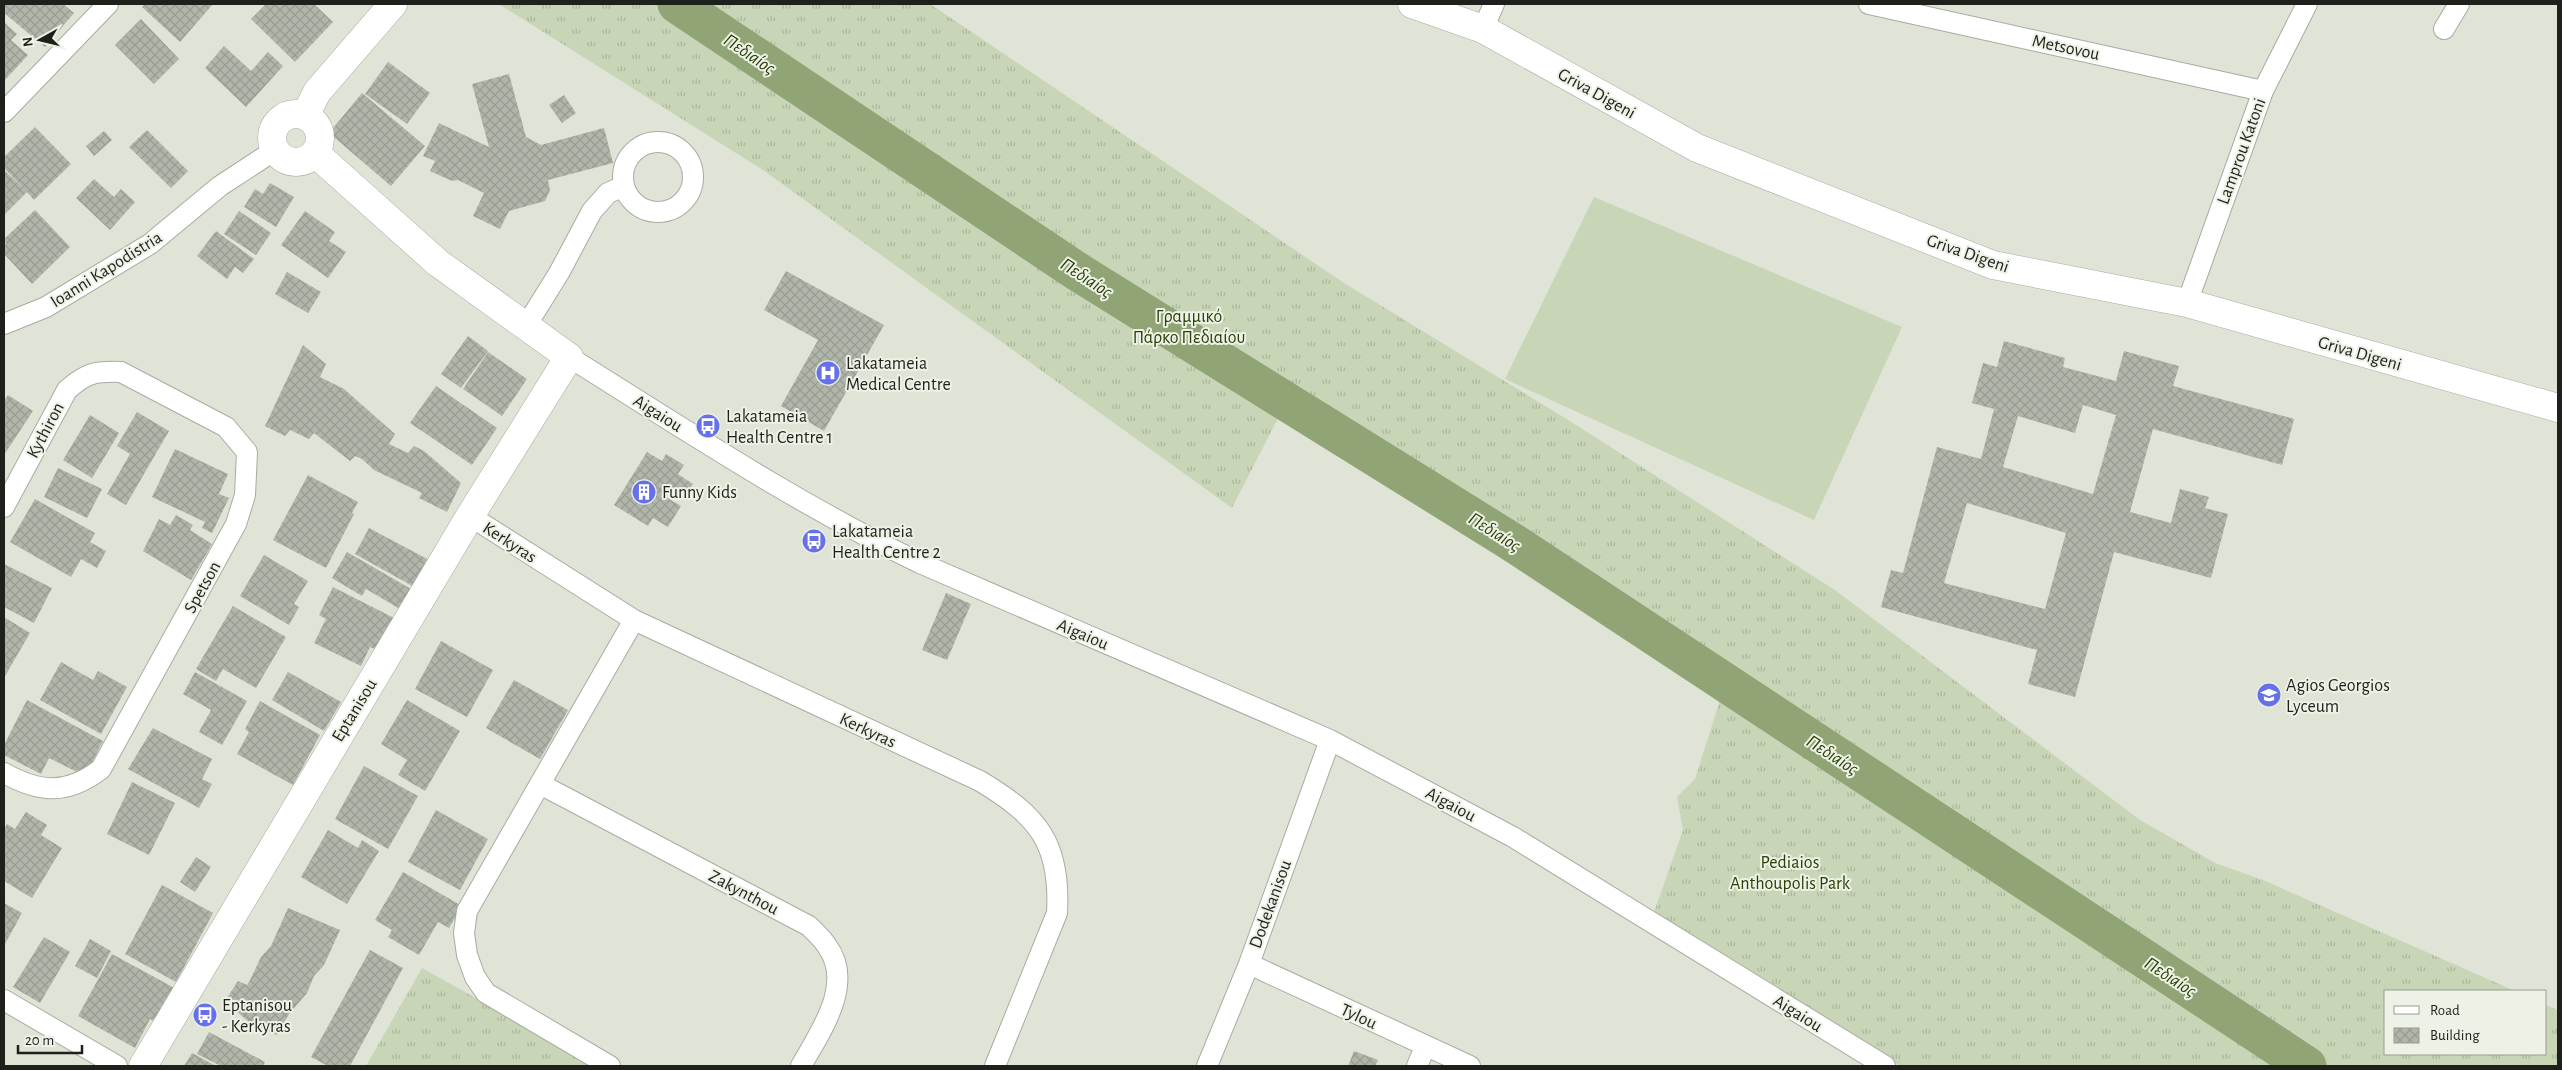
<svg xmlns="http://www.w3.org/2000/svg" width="2562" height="1070" viewBox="0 0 2562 1070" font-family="'Alegreya Sans',sans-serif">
	<defs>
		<pattern id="grass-tufts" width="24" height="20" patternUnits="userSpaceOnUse" patternTransform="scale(1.25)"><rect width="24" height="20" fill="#c8d5b6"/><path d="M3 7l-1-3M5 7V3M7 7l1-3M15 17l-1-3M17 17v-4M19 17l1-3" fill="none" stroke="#abb79c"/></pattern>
		<pattern id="building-cross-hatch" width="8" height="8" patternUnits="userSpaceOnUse" patternTransform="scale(1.25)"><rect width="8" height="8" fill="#b1b6aa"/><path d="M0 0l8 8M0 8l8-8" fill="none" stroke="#989c92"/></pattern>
	</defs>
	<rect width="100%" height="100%" fill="#dfe4d7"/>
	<path fill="url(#grass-tufts)" d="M499,4H930L1344,283L1565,418L1835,590L2140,820L2215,863L2263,880L2515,991H2386V1054H2546V1005L2558,1010V1066H1900L1652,918L1683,830L1677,797L1695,779L1721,697L1278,418L1232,508L763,170Z
		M422,968L597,1066H366Z"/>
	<path fill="#c8d5b6" d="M1594,197L1902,327L1814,520L1505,379Z"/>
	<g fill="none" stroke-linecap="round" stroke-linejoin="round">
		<path stroke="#91a475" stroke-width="39" d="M677,4L1078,272L1512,542L2307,1066"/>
	</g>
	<path fill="url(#building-cross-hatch)" fill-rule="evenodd" d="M4,4H63L74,13L45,47L4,13Z
		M145,4H213L180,42L142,7Z
		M266,4H314L333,22L295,62L251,19Z
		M141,19L179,59L154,84L115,45Z
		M4,22L17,34L11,40L28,55L4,81Z
		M224,46L251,71L268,52L283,66L246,107L205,68Z
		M388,62L430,93L407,124L365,94Z
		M509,74L526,137L541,145L604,128L613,163L548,180L550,190L545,201L509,211L500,229L473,216L484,193L458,180L452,181L430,171L435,161L423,156L439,123L489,147L472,84Z
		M362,93L425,146L391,186L329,133Z
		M564,95L576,113L562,123L549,105Z
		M35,127L71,164L34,200L27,192L4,215V170L24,189L4,168V157Z
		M147,130L188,171L171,188L129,147Z
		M104,131L112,140L94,156L86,146Z
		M94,179L114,197L121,189L135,202L110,230L76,198Z
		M270,183L294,197L276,227L244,207L255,189L263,194Z
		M35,210L70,247L32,284L4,254V246L6,244L4,239Z
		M239,211L271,233L256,255L224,234Z
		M305,211L335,232L329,241L346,252L328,278L281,245Z
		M216,231L254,259L243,273L235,267L227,279L197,256Z
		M786,271L884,325L824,431L781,406L818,340L764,310Z
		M287,272L321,292L308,313L275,294Z
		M468,336L488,351L461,388L441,374Z
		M2004,341L2065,358L2063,367L2116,381L2124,351L2179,366L2173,386L2294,419L2282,465L2153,429L2130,512L2171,523L2180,489L2209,497L2205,508L2228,514L2211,578L2114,552L2075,697L2028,684L2037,650L1881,607L1891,570L1903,573L1937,447L1981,459L1994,409L1972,403L1983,363L1997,367ZM2083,405L2116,415L2093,494L2003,467L2018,416L2075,433ZM1967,503L2066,533L2045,609L1944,583Z
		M303,345L326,364L320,377L344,389L395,434L389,444L408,453L414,446L424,451L461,483L447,512L419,498L422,493L374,470L362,459L355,456L350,461L314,433L309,439L290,430L285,436L265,426Z
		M488,352L527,379L502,416L463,389Z
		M436,386L497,428L472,465L410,423Z
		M8,395L33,411L4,455V401Z
		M137,412L169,431L126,505L107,494L130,454L117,446Z
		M90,415L119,433L92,478L63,460Z
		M175,449L228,474L219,494L229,498L212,533L202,528L205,522L152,497Z
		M647,452L662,461L666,454L684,465L678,474L693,484L684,498L668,488L664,496L681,506L668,527L653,518L648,526L614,505Z
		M58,468L102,489L87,518L44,497Z
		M308,475L358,502L352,513L354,514L326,568L273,540Z
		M35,499L95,533L90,542L106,551L97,568L81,559L71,577L10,542Z
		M176,515L193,525L190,530L212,544L191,580L143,551L159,519L170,525Z
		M369,528L431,561L416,588L355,554Z
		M347,552L411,589L400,609L366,589L362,596L332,578Z
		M264,555L308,581L294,604L299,607L289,625L240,596Z
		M4,564L52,588L34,623L4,607Z
		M333,587L396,619L380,651L370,647L361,666L314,643L326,619L319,615Z
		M946,593L971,604L947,660L922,650Z
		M233,606L286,637L256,688L223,669L216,681L196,669Z
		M4,617L30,633L5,676L4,675Z
		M441,641L493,670L467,717L415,689Z
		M61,662L93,680L98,671L127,687L101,734L40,700Z
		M195,672L247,701L222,745L199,732L211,710L183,694Z
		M288,672L341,702L324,731L272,700Z
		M514,680L568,710L540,759L486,728Z
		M27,700L103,741L85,776L49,758L41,774L4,755V745Z
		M407,700L460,731L425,791L398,775L407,760L381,744Z
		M260,701L320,735L293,785L237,754L249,732L245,729Z
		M153,728L212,759L202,779L212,784L199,808L128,769Z
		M364,766L418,796L388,849L335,819Z
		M132,782L175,803L149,855L107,834Z
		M436,810L488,839L460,890L408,862Z
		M26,812L47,825L41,835L62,848L32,898L4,881V829L7,824L15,829Z
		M328,830L358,848L362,840L379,851L347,904L301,877Z
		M196,857L211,867L195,892L180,882Z
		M403,872L462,906L449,928L438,922L419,955L388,937L392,930L375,920Z
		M162,885L213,913L176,982L125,954Z
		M4,903L22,913L4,946Z
		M288,908L340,930L324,965L314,976L307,993L289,1014L277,1035L250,1023L225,1001L238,981L247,985L250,980L261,957L271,946Z
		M44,937L70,952L40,1003L13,987Z
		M90,939L111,951L97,978L75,966Z
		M370,950L403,968L350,1066H328L311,1057Z
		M112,954L180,991L162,1026L150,1019L135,1048L78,1016Z
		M209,1032L265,1062L263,1066H221L197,1054Z
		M1354,1051L1378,1060L1375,1066H1348Z
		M192,1053L216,1066H184Z"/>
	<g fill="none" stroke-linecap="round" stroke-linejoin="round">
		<defs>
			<path id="street" d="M1869,4L2263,91
				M1483,29L1494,4
				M2444,29L2459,4
				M4,112L108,4
				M623 177a35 35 0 1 1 70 0a35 35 0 1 1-70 0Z
				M2187,303L2263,91L2307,4
				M4,324L46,307L150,244L220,186L275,150
				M526,326L559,273L592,211L608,193L624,186
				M569,357C684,429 797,504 920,563L1330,740L1513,837L1885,1066
				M4,507L67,390C86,373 95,371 121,372L226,427L247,452L245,495L236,524L101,769C67,795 40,793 4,773
				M470,516L634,620L980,781C1038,816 1061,843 1057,913L995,1066
				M540,784L809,926C815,932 822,938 827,946C855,984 820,1032 801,1066
				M1249,964L1470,1066
				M4,1000L117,1066
				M610,1066L486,993L475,977L467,955L464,933L467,911L634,620
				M1207,1066L1249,964L1330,740
				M1417,1066L1425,1047"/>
			<path id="secondary" d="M1412,4L1483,29L1697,148L1993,265L2187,303L2558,408
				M272 138a24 24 0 1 1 48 0a24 24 0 1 1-48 0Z
				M305,116L317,92L393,4
				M143,1066L470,516L569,357L438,263L315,153"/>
		</defs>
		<use href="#street" stroke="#a7aca0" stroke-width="22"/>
		<use href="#secondary" stroke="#a7aca0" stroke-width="29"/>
		<use href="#street" stroke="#fff" stroke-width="20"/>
		<use href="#secondary" stroke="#fff" stroke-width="28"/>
	</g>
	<defs>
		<symbol id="hospital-disc" viewBox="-11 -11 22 22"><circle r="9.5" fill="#6670e8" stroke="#ecf2e5"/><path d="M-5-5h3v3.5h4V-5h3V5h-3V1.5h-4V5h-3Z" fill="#fff"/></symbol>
		<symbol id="bus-disc" viewBox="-11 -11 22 22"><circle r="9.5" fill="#6670e8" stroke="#ecf2e5"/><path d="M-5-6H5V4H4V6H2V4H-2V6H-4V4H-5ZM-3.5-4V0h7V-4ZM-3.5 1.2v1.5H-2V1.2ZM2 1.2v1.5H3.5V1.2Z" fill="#fff"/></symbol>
		<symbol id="building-disc" viewBox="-11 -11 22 22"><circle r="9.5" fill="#6670e8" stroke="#ecf2e5"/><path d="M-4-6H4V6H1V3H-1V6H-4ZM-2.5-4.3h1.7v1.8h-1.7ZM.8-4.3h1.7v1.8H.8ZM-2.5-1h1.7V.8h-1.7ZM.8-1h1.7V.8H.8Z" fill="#fff"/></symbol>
		<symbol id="school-disc" viewBox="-11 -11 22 22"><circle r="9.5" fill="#6670e8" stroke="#ecf2e5"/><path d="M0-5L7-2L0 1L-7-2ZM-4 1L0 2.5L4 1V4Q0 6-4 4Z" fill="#fff"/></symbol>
	</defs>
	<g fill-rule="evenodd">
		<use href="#hospital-disc" x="814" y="359" width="28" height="28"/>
		<use href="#bus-disc" x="694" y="412" width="28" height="28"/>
		<use href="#building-disc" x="630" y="478" width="28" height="28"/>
		<use href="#bus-disc" x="800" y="527" width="28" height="28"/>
		<use href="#school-disc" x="2255" y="681" width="28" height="28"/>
		<use href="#bus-disc" x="191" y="1001" width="28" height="28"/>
	</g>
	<g text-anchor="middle" stroke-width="4" stroke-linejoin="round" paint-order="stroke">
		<g font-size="18" fill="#1e201b" stroke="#ecf2e5">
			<text transform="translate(2066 47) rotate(12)" y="6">Metsovou</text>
			<text transform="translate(1597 93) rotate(29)" y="6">Griva Digeni</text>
			<text transform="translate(2241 151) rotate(-70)" y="6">Lamprou Katoni</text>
			<text transform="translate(1968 253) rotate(19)" y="6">Griva Digeni</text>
			<text transform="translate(106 269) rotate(-32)" y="6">Ioanni Kapodistria</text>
			<text transform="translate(2360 353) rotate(16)" y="6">Griva Digeni</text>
			<text transform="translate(658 413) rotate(32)" y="6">Aigaiou</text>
			<text transform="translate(45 430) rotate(-62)" y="6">Kythiron</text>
			<text transform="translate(510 542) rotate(33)" y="6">Kerkyras</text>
			<text transform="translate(202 587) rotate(-61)" y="6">Spetson</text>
			<text transform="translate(1083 634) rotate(23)" y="6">Aigaiou</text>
			<text transform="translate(354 710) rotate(-59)" y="6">Eptanisou</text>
			<text transform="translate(868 730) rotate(25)" y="6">Kerkyras</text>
			<text transform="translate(1451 804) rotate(28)" y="6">Aigaiou</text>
			<text transform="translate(744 892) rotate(28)" y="6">Zakynthou</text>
			<text transform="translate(1270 904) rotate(-70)" y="6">Dodekanisou</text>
			<text transform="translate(1798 1013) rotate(32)" y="6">Aigaiou</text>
			<text transform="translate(1359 1016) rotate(25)" y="6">Tylou</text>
		</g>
		<g font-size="18" fill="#2d3e07" stroke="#ecf2e5">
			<text x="1189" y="322">Γραμμικό<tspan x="1189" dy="21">Πάρκο Πεδιαίου</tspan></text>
			<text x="1790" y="868">Pediaios<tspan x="1790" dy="21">Anthoupolis Park</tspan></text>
		</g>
		<g font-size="18" fill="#1e201b" stroke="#ecf2e5" text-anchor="start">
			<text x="846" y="369">Lakatameia<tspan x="846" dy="21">Medical Centre</tspan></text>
			<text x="726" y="422">Lakatameia<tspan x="726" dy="21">Health Centre 1</tspan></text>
			<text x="662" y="498">Funny Kids</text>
			<text x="832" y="537">Lakatameia<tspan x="832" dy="21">Health Centre 2</tspan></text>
			<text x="2286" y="691">Agios Georgios<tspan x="2286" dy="21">Lyceum</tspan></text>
			<text x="222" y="1011">Eptanisou<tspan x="222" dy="21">- Kerkyras</tspan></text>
		</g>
		<g font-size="19" font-style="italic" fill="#2a3c04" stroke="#ecf2e5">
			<text transform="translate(750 53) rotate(34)" y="7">Πεδιαίος</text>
			<text transform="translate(1087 277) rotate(33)" y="7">Πεδιαίος</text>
			<text transform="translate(1495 531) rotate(32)" y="7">Πεδιαίος</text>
			<text transform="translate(1833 754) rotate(33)" y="7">Πεδιαίος</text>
			<text transform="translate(2171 976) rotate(33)" y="7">Πεδιαίος</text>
		</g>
	</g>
	<rect width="2562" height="1070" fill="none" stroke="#1e201b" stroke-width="10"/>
	<rect x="2384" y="990" width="162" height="65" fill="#ecf2e5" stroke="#9a9e94"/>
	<rect x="2394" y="1006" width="25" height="8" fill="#ffffff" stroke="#9a9e94"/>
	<text x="2430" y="1015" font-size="15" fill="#1e201b">Road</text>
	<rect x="2394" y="1028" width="25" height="15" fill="url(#building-cross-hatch)" stroke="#9a9e94"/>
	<text x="2430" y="1040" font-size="15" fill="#1e201b">Building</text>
	<g transform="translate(40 40) rotate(262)" stroke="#ecf2e5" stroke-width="4" paint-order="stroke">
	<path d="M0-4L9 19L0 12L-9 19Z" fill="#1e201b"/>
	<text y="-8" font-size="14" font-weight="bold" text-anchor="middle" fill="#1e201b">N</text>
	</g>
	<path d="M18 1045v8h64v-8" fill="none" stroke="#1e201b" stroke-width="2.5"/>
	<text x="25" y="1045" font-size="15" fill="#1e201b" stroke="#ecf2e5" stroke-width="4" paint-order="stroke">20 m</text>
</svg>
